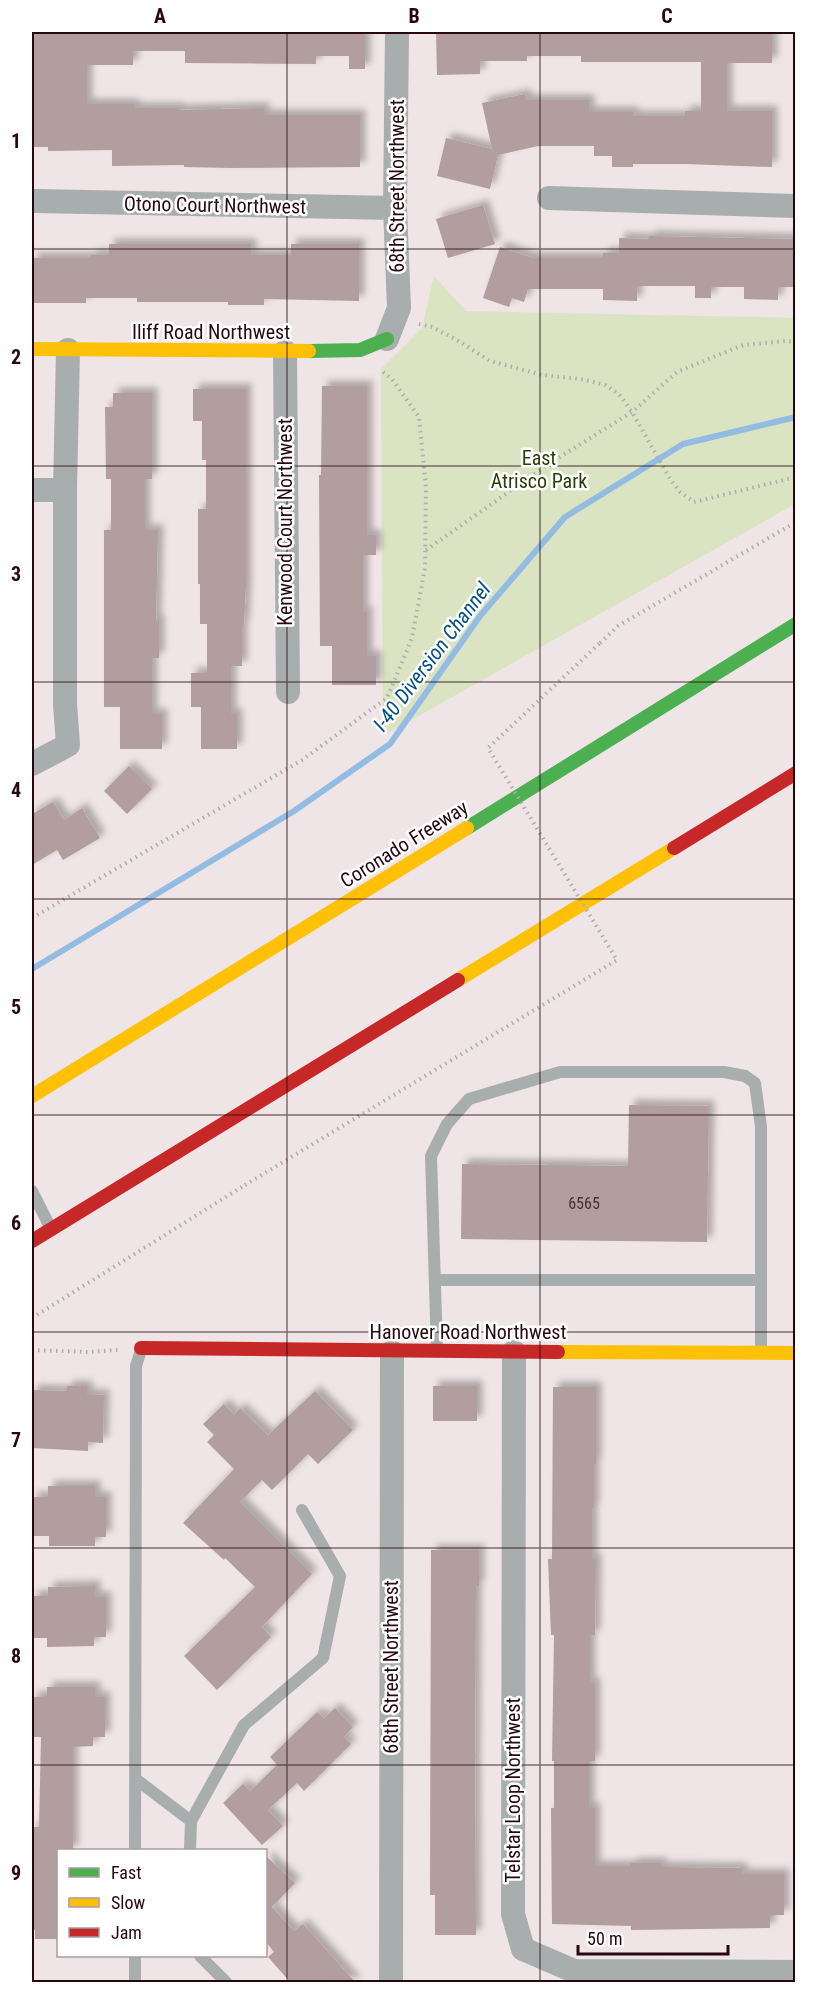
<svg xmlns="http://www.w3.org/2000/svg" width="827" height="2014" viewBox="0 0 827 2014" font-family="'Roboto Condensed',sans-serif">
	<defs>
		<filter id="shadow"><feDropShadow dx="5.5" dy="-5.5" stdDeviation="3" flood-color="#0004"/></filter>
	</defs>
	<rect width="100%" height="100%" fill="#efe4e6"/>
	<path fill="#dae3c2" d="M434,276L466,311L795,318V504L383,736L381,369L422,328Z"/>
	<g fill="none" stroke-linecap="round" stroke-linejoin="round">
		<path stroke="#93bce2" stroke-width="6" d="M32,969L294,811L390,744L480,616L565,517L683,444L796,417"/>
	</g>
	<path fill="#b29e9e" filter="url(#shadow)" d="M32,32H365V69H349V56H316V64L185,63V51H133V65H87V104H134V108H179V110L264,108V115H360V167L230,168L184,167V165L112,166V150L48,151V147H32Z
		M436,32H772V63H727V111H772V167L685,164H633V167H612V156H594V146H538L498,155L490,189L437,176L446,138L492,149L482,103L525,94L527,100H589V112H633V116H685V111H701V62H581V56H527V61H480V74L437,75Z
		M483,205L495,244L448,258L436,219Z
		M649,236L795,239V287H778V300L744,299V287H711V298H695V286H637V301L603,300V289H528L524,302L512,298L509,307L483,298L500,247L533,258H603V253H619V238L649,239Z
		M109,244H251V255H291V244H359V301L264,299V305H228V302H137V298H86V303H32V258H91V255H109Z
		M322,386H367V535H376V555H363V612H367V656H376V685H332V646H320L319,475H321Z
		M193,389H246V584L244,625H242V666H231V714H237V749H201V707H191V673H207V624H200V584H198V509H206V460H202V421H193Z
		M113,393H152V479H145V530H158L156,621H159V658H152V714H162V749H120V707H104V530H111V479H106L105,407H113Z
		M129,766L152,789L127,814L104,791Z
		M53,802L64,820L82,808L100,838L63,860L57,850L32,865V814Z
		M629,1105L709,1106L707,1242L461,1239L462,1164L628,1166Z
		M67,1386H87V1394L104,1395L103,1443L88,1442V1451L32,1448V1390L67,1391Z
		M433,1386H477V1421H433Z
		M553,1387H596V1464H594V1508H592V1559H596L595,1635H590V1683H595V1761H589V1808H595V1866H631V1863H661V1867L742,1868V1874H784V1915H770V1928L631,1930V1926L552,1924L551,1808H554V1761H552L554,1635H551L548,1559H552Z
		M315,1391L353,1430L318,1464L308,1454L272,1490L262,1480L240,1502L312,1574L262,1627L271,1637L217,1690L184,1656L255,1587L225,1558L224,1560L183,1523L234,1469L207,1442L214,1435L203,1424L224,1404L234,1415L240,1408L268,1435Z
		M48,1486H95V1497H106V1537H95V1546H49V1536H32V1497H48Z
		M431,1550H479V1586H476L475,1756L476,1935H435V1895H430Z
		M95,1586V1597H106V1637H94V1646L47,1647V1638H32V1596H48V1587Z
		M47,1687H95V1697H105V1737H93V1746L73,1747V1851H58V1939H35V1930H32V1827H39L41,1737H32V1697L47,1696Z
		M335,1708L353,1727L344,1737L351,1744L304,1791L297,1783L268,1810L283,1826L262,1845L223,1803L243,1784L250,1791L277,1765L270,1757L317,1712L324,1718Z
		M266,1856L295,1883L272,1907L294,1931L303,1924L356,1983H291L268,1957L274,1952L266,1942Z"/>
	<g fill="none" stroke-linecap="round" stroke-linejoin="round">
		<path stroke="#aeadad" stroke-width="4" stroke-dasharray="1.5 4.5" stroke-linecap="butt" d="M419,324L432,327L457,340L490,361L542,375L581,379L605,385L619,394L632,412L670,479L680,492L694,502L796,477
			M426,550L550,463L632,412L677,372L743,345L786,341L796,342
			M600,643L618,626L796,522
			M32,918L302,760L387,698L412,638L425,568L426,488L419,417L392,379L382,371
			M32,1318L245,1185
			M32,1350L88,1352L118,1350"/>
		<path stroke="#a8adad" stroke-width="12" d="M32,1191L50,1227
			M436,1280H761
			M437,1351L431,1156L447,1124L469,1099L560,1072H724L745,1076L755,1083L761,1127V1352
			M137,1780L191,1821
			M135,1850L136,1366L141,1350
			M190,1850L191,1821L244,1725L323,1658L340,1576L302,1510
			M200,1956L226,1982
			M135,1982V1956"/>
		<path stroke="#a8adad" stroke-width="24" d="M549,198L796,206
			M34,201L395,208
			M387,339L399,308L395,208L397,32
			M285,352L288,692
			M32,490H65
			M32,764L68,745L65,704V490L68,350
			M514,1352L513,1914L523,1949L574,1971L796,1972
			M391,1982L392,1352"/>
		<path stroke="#4caf50" stroke-width="14" d="M309,351L360,350L387,339
			M467,828L796,624"/>
		<path stroke="#ffc107" stroke-width="14" d="M32,349L309,351
			M458,980L674,848
			M32,1096L467,828
			M558,1352L796,1353"/>
		<path stroke="#c62828" stroke-width="14" d="M674,848L796,773
			M32,1241L458,980
			M141,1348L558,1352"/>
		<path stroke="#aeadad" stroke-width="4" stroke-dasharray="1.5 4.5" stroke-linecap="butt" d="M245,1185L617,960L488,748L600,643"/>
	</g>
	<path fill="none" stroke="#270811" stroke-width="1.5" stroke-opacity="0.55" d="M287,32V1982M540,32V1982M32,249H796M32,466H796M32,682H796M32,899H796M32,1115H796M32,1332H796M32,1548H796M32,1765H796"/>
	<g text-anchor="middle" stroke-width="5" stroke-linejoin="round" paint-order="stroke">
		<g font-size="16" fill="#4a2e34">
			<text x="584" y="1209">6565</text>
		</g>
		<g font-size="20" fill="#270811" stroke="#fff">
			<text transform="translate(397 186) rotate(-90)" y="7">68th Street Northwest</text>
			<text transform="translate(215 205) rotate(1)" y="7">Otono Court Northwest</text>
			<text x="211" y="339">Iliff Road Northwest</text>
			<text transform="translate(285 522) rotate(-90)" y="7">Kenwood Court Northwest</text>
			<text transform="translate(404 844) rotate(-32)" y="7">Coronado Freeway</text>
			<text x="468" y="1339">Hanover Road Northwest</text>
			<text transform="translate(391 1667) rotate(-90)" y="7">68th Street Northwest</text>
			<text transform="translate(513 1790) rotate(-90)" y="7">Telstar Loop Northwest</text>
		</g>
		<g font-size="20" fill="#2d3e06" stroke="#fff">
			<text x="539" y="465">East<tspan x="539" dy="23">Atrisco Park</tspan></text>
		</g>
		<g font-size="21" font-style="italic" fill="#014f82" stroke="#fff">
			<text transform="translate(432 657) rotate(-53)" y="7">I-40 Diversion Channel</text>
		</g>
	</g>
	<rect width="827" height="2014" fill="none" stroke="#ffffff" stroke-width="66"/>
	<rect x="57" y="1849" width="210" height="108" fill="#ffffff" stroke="#a99ca0" stroke-width="1.5"/>
	<rect x="69" y="1868" width="30" height="9" fill="#4caf50" stroke="#a99ca0" stroke-width="1.5"/>
	<text x="111" y="1879" font-size="18" fill="#270811">Fast</text>
	<rect x="69" y="1898" width="30" height="9" fill="#ffc107" stroke="#a99ca0" stroke-width="1.5"/>
	<text x="111" y="1909" font-size="18" fill="#270811">Slow</text>
	<rect x="69" y="1928" width="30" height="9" fill="#c62828" stroke="#a99ca0" stroke-width="1.5"/>
	<text x="111" y="1939" font-size="18" fill="#270811">Jam</text>
	<path d="M578 1945v9h150v-9" fill="none" stroke="#270811" stroke-width="3"/>
	<text x="587" y="1945" font-size="18" fill="#270811" stroke="#ffffff" stroke-width="4.5" paint-order="stroke">50 m</text>
	<rect x="33" y="33" width="761" height="1948" fill="none" stroke="#270811" stroke-width="2"/>
	<g font-size="20" text-anchor="middle" font-weight="bold" fill="#270811">
		<text x="160" y="23">A</text>
		<text x="414" y="23">B</text>
		<text x="667" y="23">C</text>
		<text x="16" y="148">1</text>
		<text x="16" y="364">2</text>
		<text x="16" y="581">3</text>
		<text x="16" y="797">4</text>
		<text x="16" y="1014">5</text>
		<text x="16" y="1230">6</text>
		<text x="16" y="1447">7</text>
		<text x="16" y="1663">8</text>
		<text x="16" y="1880">9</text>
	</g>
</svg>
